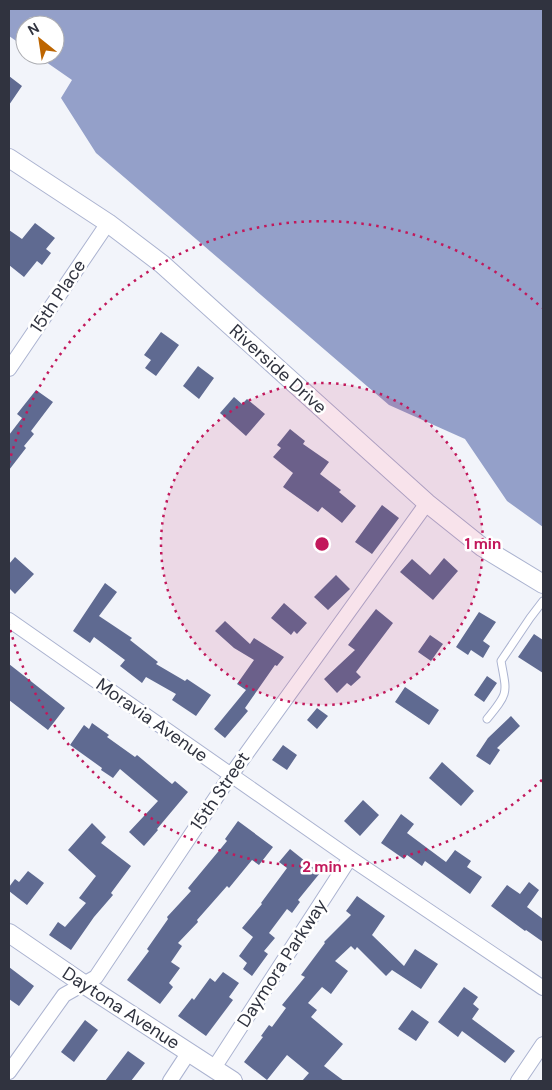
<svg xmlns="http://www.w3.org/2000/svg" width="552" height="1090" viewBox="0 0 552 1090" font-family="'DM Sans',sans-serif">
	<rect width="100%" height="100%" fill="#f2f4fa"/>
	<path fill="#94a0c9" d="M9,9H543V527L507,501L465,439L389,405L96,153L61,98L72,80L36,55H55V25H25V47L9,36Z"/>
	<path fill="#5f6a91" d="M9,76L22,86L9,105Z
		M35,223L55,238L46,249L51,253L42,265L37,261L24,277L9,265V230L22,239Z
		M161,332L179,345L156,376L145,368L151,360L144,355Z
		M198,366L214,378L199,399L183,386Z
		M36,390L53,402L31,431L34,434L24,446L26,448L9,470V435L22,418L17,414Z
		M234,397L242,404L247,399L265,414L246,436L220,413Z
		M290,429L305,441L303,444L329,462L320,474L341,490L339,492L356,506L342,523L322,507L318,512L283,487L293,473L273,457L281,448L277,445Z
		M382,505L399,518L372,554L355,542Z
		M15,557L34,574L15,594L9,588V564Z
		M444,558L458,571L433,600L400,572L412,559L430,575Z
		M336,575L350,589L328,610L314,597Z
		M105,583L117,592L99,616L132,638L130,640L158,662L156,664L185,681L187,679L211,695L196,716L172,700L176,694L146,677L142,683L120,666L125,660L94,637L90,643L73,631Z
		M284,603L307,623L297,634L294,631L291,635L271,618Z
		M376,609L393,623L356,672L361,677L351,686L347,683L337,693L324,679L355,650L348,645Z
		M479,612L496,622L483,641L490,646L483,658L471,650L468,655L456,647Z
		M225,621L250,644L254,638L284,657L277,666L275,665L245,708L248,711L225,738L214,729L246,690L237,684L254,660L234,648L215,631Z
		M534,634L543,640V673L518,657Z
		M430,635L443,644L431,661L418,652Z
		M9,664L65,708L48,730L9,700Z
		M487,676L497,683L484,702L474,695Z
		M405,687L439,710L429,725L395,702Z
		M317,708L328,716L317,729L307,720Z
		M511,716L520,726L497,748L500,750L490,765L476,756L488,738Z
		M92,723L109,735L107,737L135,757L137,755L172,784L175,781L188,792L157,829L158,830L144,846L129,832L158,801L120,769L113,778L101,770L102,768L70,745L84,725L89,729Z
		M283,745L297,755L287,770L272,760Z
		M442,762L474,791L461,806L429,778Z
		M363,800L379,815L360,836L344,821Z
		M401,814L414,824L407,833L446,862L455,850L471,861L467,867L482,877L470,894L425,861L422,866L407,855L404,859L381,843Z
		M238,821L273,847L259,865L252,860L229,888L227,886L197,920L198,922L178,943L182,946L171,962L180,968L169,983L173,987L160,1004L127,980L149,951L147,949L168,919L167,917L191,891L188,888L227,841L225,839Z
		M92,823L106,837L101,843L131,866L111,893L113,895L94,917L71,950L49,935L58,922L65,927L86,903L79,898L96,876L68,850Z
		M290,849L320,873L298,900L300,902L292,913L287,909L269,933L275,938L264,951L268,954L252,976L243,969L247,963L239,956L253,937L242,928L262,904L261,903L287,868L279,862Z
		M28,871L44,883L27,905L9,891V887L15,879L19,882Z
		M529,882L539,890L527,907L543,919V942L526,930L525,931L491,906L507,885L520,894Z
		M357,896L385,916L372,935L404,966L415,949L438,964L421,989L392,970L386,976L357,947L355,950L351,946L335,961L348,971L331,994L322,987L308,1003L317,1010L311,1017L343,1044L324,1066L344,1081H302L309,1073L287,1055L267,1080L244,1062L263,1037L261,1036L269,1025L272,1027L286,1008L282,1005L305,977L301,975L325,943L324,942L351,915L346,911Z
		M9,967L34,986L19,1006L9,999Z
		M223,972L239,983L229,997L233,1000L206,1036L178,1016L192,998L194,1000L210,978L215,982Z
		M464,987L478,997L473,1004L479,1009L472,1019L515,1051L505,1063L462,1031L458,1037L438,1022Z
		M412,1010L429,1022L416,1041L398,1029Z
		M85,1020L98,1030L74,1062L61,1052Z
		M128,1051L145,1063L131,1081H105Z"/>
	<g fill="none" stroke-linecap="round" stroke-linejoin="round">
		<defs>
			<path id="service" d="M487,719C509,692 507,694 501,661L530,618L543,601"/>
			<path id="minor" d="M9,369L108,223
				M9,620L350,858L543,988
				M214,1068L350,858
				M9,1072L64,995L96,977L231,775L427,503
				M170,1081L189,1052
				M518,1081L543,1044"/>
			<path id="tertiary" d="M9,158L108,223L162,264L427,503L482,547L543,584
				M9,933L82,983L233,1081"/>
		</defs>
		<use href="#service" stroke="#abb3d0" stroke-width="9"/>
		<use href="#minor" stroke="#abb3d0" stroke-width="16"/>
		<use href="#tertiary" stroke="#abb3d0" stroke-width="20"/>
		<use href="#service" stroke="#fff" stroke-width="7"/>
		<use href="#minor" stroke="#fff" stroke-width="14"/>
		<use href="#tertiary" stroke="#fff" stroke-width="18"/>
	</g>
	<circle cx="322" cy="544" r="161" fill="#c2185b" fill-opacity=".12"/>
	<g fill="none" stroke="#c2185b" stroke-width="2.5" stroke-dasharray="2.5 5">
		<circle cx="322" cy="544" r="161"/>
		<path d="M542 780A323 323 0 0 1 9 625M9 463A323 323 0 0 1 542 308"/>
	</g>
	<g text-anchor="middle" stroke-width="5" stroke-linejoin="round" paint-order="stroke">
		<g font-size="18" fill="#30333f" stroke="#fff">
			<text transform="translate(58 296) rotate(-56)" y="6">15th Place</text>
			<text transform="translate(278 369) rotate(42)" y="6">Riverside Drive</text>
			<text transform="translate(152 720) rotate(35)" y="6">Moravia Avenue</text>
			<text transform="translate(220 791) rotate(-56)" y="6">15th Street</text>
			<text transform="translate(282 963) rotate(-57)" y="6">Daymora Parkway</text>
			<text transform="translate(121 1008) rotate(33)" y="6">Daytona Avenue</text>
		</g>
	</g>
	<circle cx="322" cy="544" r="8" fill="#c2185b" stroke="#fff" stroke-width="2.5"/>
	<g font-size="15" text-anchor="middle" font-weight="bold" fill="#c2185b" stroke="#fff" stroke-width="5" stroke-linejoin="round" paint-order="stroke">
		<text x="483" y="549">1 min</text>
		<text x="322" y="872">2 min</text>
	</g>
	<rect width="552" height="1090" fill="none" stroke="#30333f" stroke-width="20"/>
	<g transform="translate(40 40) rotate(330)"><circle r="24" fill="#ffffff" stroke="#acadb2"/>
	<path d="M0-4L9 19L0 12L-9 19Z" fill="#bd6500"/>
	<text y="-8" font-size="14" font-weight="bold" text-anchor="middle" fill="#30333f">N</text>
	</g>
</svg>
